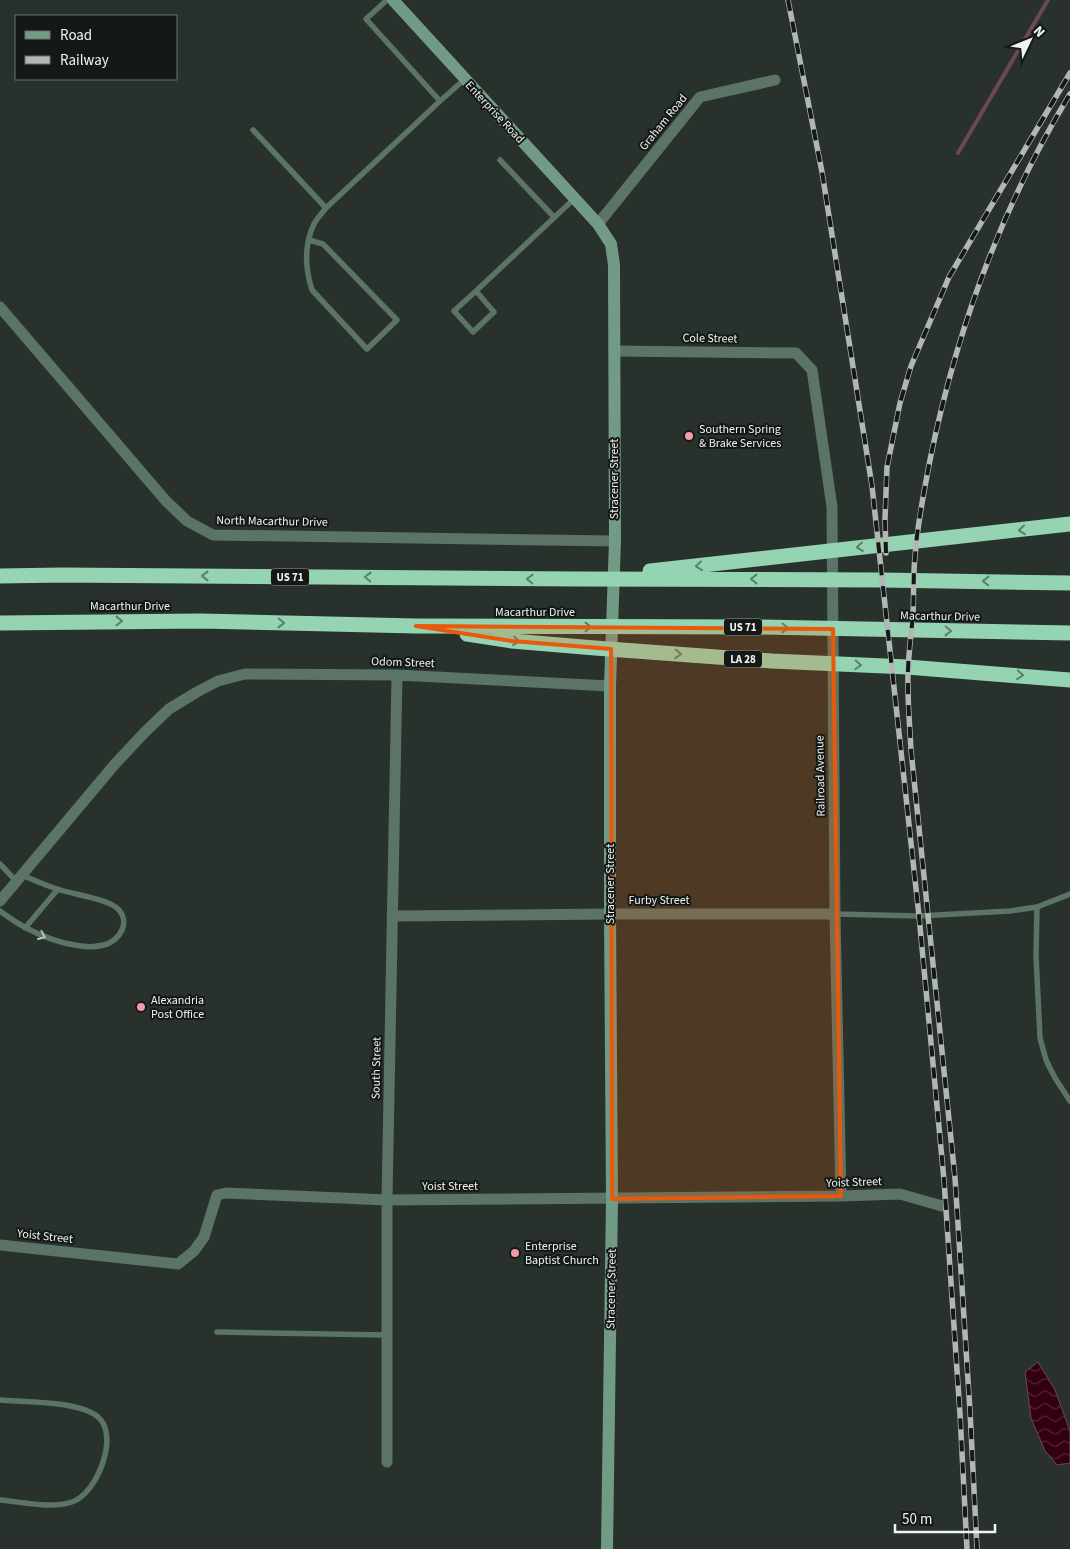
<svg xmlns="http://www.w3.org/2000/svg" width="1070" height="1549" viewBox="0 0 1070 1549" font-family="'Source Sans 3',sans-serif">
	<defs>
		<pattern id="water-waves" width="16" height="10" patternUnits="userSpaceOnUse" patternTransform="scale(1.25)"><rect width="16" height="10" fill="#32000e"/><path d="M0 5q4-4 8 0t8 0" fill="none" stroke="#502632"/></pattern>
	</defs>
	<rect width="100%" height="100%" fill="#28312c"/>
	<path fill="url(#water-waves)" stroke="#6b4952" d="M1038,1362L1055,1390L1070,1431V1463L1057,1465L1045,1451L1031,1418L1025,1372Z"/>
	<g fill="none" stroke-linecap="round" stroke-linejoin="round">
		<path stroke="#6b4952" stroke-width="4" d="M958,153L1048,0"/>
		<path stroke="#5b7466" stroke-width="5.5" d="M387,0L366,19L440,101L465,79
			M253,130L326,208L440,101
			M500,160L554,217
			M309,240L323,244L397,320L367,349L312,290C305,268 304,245 314,224C317,218 322,213 326,208
			M476,291L454,311L473,332L494,312L476,291L575,198
			M0,864L16,881
			M1037,907L1036,956L1040,1038L1046,1060L1055,1078L1070,1101
			M0,911C8,917 17,923 26,928C49,940 107,962 122,930C125,923 124,915 118,909C108,899 72,894 57,889C45,885 34,880 22,875
			M835,914L919,916L1010,911L1037,907L1070,894
			M25,928L58,889
			M217,1332L387,1335
			M0,1400C25,1402 79,1401 98,1417C120,1435 97,1494 72,1502C50,1509 23,1502 0,1500"/>
		<path stroke="#5b7466" stroke-width="11" d="M598,224L700,97L775,80
			M0,307L166,501L187,521L213,535L615,541
			M614,351L796,353L812,370L832,507L835,914L841,1196
			M0,901L115,764L145,732L169,709L197,692L218,681L245,674L397,675L610,686
			M392,916L610,914H835
			M0,1245L178,1264L194,1251L204,1237L217,1195L226,1193L387,1200L841,1196L900,1194L942,1206
			M387,1462V1200L397,675"/>
		<path stroke="#729b85" stroke-width="12" d="M393,0L598,224L611,244L614,265L615,541L610,686V914L612,1199L607,1549"/>
		<path stroke="#94d4b2" stroke-width="15" d="M650,571L1070,524
			M0,576L62,575L579,579L882,580L1070,583
			M0,623L201,621L416,626L757,627L1070,633
			M467,634L512,641L595,648L772,661L907,667L1070,680"/>
		<defs>
			<path id="rail" d="M788,0L822,172L872,486L919,916L944,1180L960,1414L967,1549
				M886,553L885,519L887,467L900,403L911,366L949,277L1070,73
				M977,1549L970,1411L955,1178L911,750C910,729 908,708 908,686C907,662 911,638 913,614C914,595 913,576 915,557C917,525 924,492 930,460C956,332 1002,206 1070,94"/>
		</defs>
		<use href="#rail" stroke="#b1b7b3" stroke-width="5.5"/>
		<use href="#rail" stroke="#141816" stroke-width="4" stroke-dasharray="11" stroke-linecap="butt"/>
	</g>
	<defs><path id="oneway-chevron" d="M-2-3.5L2.5 0L-2 3.5" fill="none" stroke-width="1.6" stroke-linecap="round" stroke-linejoin="round" transform="scale(1.25)"/></defs>
	<g stroke="#5a7f6c">
		<use href="#oneway-chevron" transform="translate(1022 530) rotate(174)"/>
		<use href="#oneway-chevron" transform="translate(860 547) rotate(174)"/>
		<use href="#oneway-chevron" transform="translate(699 566) rotate(174)"/>
		<use href="#oneway-chevron" transform="translate(205 576) rotate(-180)"/>
		<use href="#oneway-chevron" transform="translate(368 577) rotate(-179)"/>
		<use href="#oneway-chevron" transform="translate(530 579) rotate(-179)"/>
		<use href="#oneway-chevron" transform="translate(754 579) rotate(-180)"/>
		<use href="#oneway-chevron" transform="translate(986 581) rotate(-179)"/>
		<use href="#oneway-chevron" transform="translate(119 621)"/>
		<use href="#oneway-chevron" transform="translate(281 623) rotate(1)"/>
		<use href="#oneway-chevron" transform="translate(588 627)"/>
		<use href="#oneway-chevron" transform="translate(785 628) rotate(1)"/>
		<use href="#oneway-chevron" transform="translate(948 631) rotate(1)"/>
		<use href="#oneway-chevron" transform="translate(516 641) rotate(6)"/>
		<use href="#oneway-chevron" transform="translate(678 654) rotate(4)"/>
		<use href="#oneway-chevron" transform="translate(858 665) rotate(3)"/>
		<use href="#oneway-chevron" transform="translate(1020 675) rotate(5)"/>
	</g>
	<use stroke="#b4c1b9" href="#oneway-chevron" transform="translate(42 936) rotate(24)"/>
	<path fill="#e8590c" fill-opacity="0.2" stroke="#e8590c" stroke-width="4" stroke-linejoin="round" d="M416,626L833,629L841,1196L612,1199L611,649L512,641Z"/>
	<g fill="#f39aa7" stroke="#141816" stroke-width="2">
		<circle cx="689" cy="436" r="5"/>
		<circle cx="141" cy="1007" r="5"/>
		<circle cx="515" cy="1253" r="5"/>
	</g>
	<g text-anchor="middle" stroke-width="4" stroke-linejoin="round" paint-order="stroke">
		<g fill="#141816" stroke="#adb2af" stroke-width="1">
			<rect x="271" y="568.5" width="38" height="17" rx="4"/>
			<rect x="724" y="618.5" width="38" height="17" rx="4"/>
			<rect x="724" y="650.5" width="38" height="17" rx="4"/>
		</g>
		<g font-size="11" font-weight="bold" fill="#eff4f1">
			<text x="290" y="581">US 71</text>
			<text x="743" y="631">US 71</text>
			<text x="743" y="663">LA 28</text>
		</g>
		<g font-size="12" fill="#eff4f1" stroke="#141816">
			<text transform="translate(495 112) rotate(47)" y="4">Enterprise Road</text>
			<text transform="translate(663 122) rotate(-51)" y="4">Graham Road</text>
			<text transform="translate(710 338) rotate(1)" y="4">Cole Street</text>
			<text transform="translate(614 479) rotate(-90)" y="4">Stracener Street</text>
			<text transform="translate(272 521) rotate(1)" y="4">North Macarthur Drive</text>
			<text x="130" y="610">Macarthur Drive</text>
			<text x="535" y="616">Macarthur Drive</text>
			<text transform="translate(940 616) rotate(1)" y="4">Macarthur Drive</text>
			<text transform="translate(403 662) rotate(2)" y="4">Odom Street</text>
			<text transform="translate(820 776) rotate(-91)" y="4">Railroad Avenue</text>
			<text transform="translate(610 884) rotate(-90)" y="4">Stracener Street</text>
			<text x="659" y="904">Furby Street</text>
			<text transform="translate(376 1068) rotate(-89)" y="4">South Street</text>
			<text transform="translate(854 1182) rotate(-2)" y="4">Yoist Street</text>
			<text x="450" y="1190">Yoist Street</text>
			<text transform="translate(45 1236) rotate(6)" y="4">Yoist Street</text>
			<text transform="translate(611 1289) rotate(-89)" y="4">Stracener Street</text>
		</g>
		<g font-size="12" fill="#eff4f1" stroke="#141816" text-anchor="start">
			<text x="699" y="433">Southern Spring<tspan x="699" dy="14">&amp; Brake Services</tspan></text>
			<text x="151" y="1004">Alexandria<tspan x="151" dy="14">Post Office</tspan></text>
			<text x="525" y="1250">Enterprise<tspan x="525" dy="14">Baptist Church</tspan></text>
		</g>
	</g>
	<rect x="15" y="15" width="162" height="65" fill="#141816" stroke="#6c706e"/>
	<rect x="25" y="31" width="25" height="8" fill="#729b85" stroke="#6c706e"/>
	<text x="60" y="40" font-size="15" fill="#eff4f1">Road</text>
	<rect x="25" y="56" width="25" height="8" fill="#b1b7b3" stroke="#6c706e"/>
	<text x="60" y="65" font-size="15" fill="#eff4f1">Railway</text>
	<g transform="translate(1030 40) rotate(47)" stroke="#141816" stroke-width="4" paint-order="stroke">
	<path d="M0-4L9 19L0 12L-9 19Z" fill="#eff4f1"/>
	<text y="-8" font-size="14" font-weight="bold" text-anchor="middle" fill="#eff4f1">N</text>
	</g>
	<path d="M895 1524v8h100v-8" fill="none" stroke="#eff4f1" stroke-width="2.5"/>
	<text x="902" y="1524" font-size="15" fill="#eff4f1" stroke="#141816" stroke-width="4" paint-order="stroke">50 m</text>
</svg>
